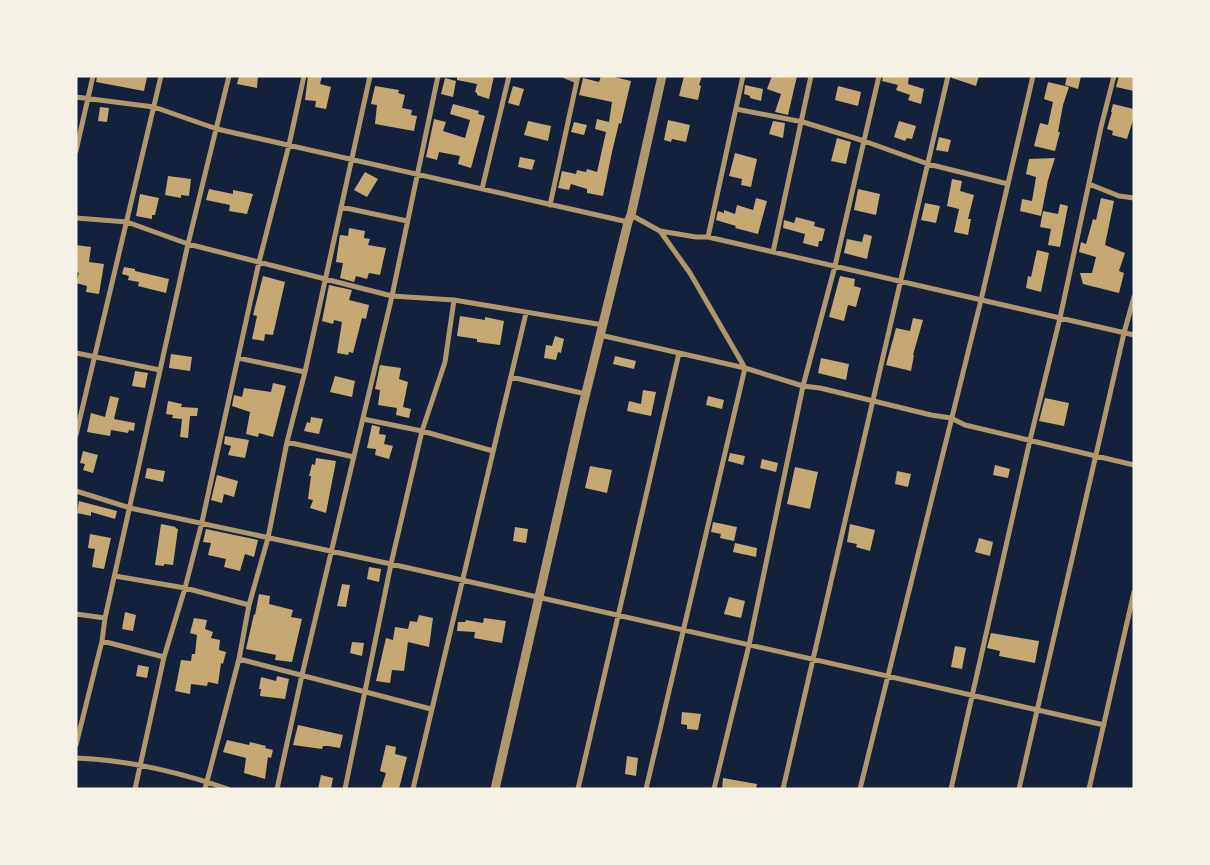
<svg xmlns="http://www.w3.org/2000/svg" width="1210" height="865" viewBox="0 0 1210 865" font-family="'Open Sans',sans-serif">
	<rect width="100%" height="100%" fill="#14213d"/>
	<path fill="#c6a872" d="M97,76H141L147,77L144,91L96,82Z
		M239,76H258L257,88L237,84Z
		M308,76H322L320,84L331,87L326,109L315,107L316,101L305,100Z
		M457,76H494L489,99L477,95V93L475,92L477,84L457,80Z
		M601,76H614V77L631,81L621,124L619,123L612,152L603,196L587,193V189L571,184L569,190L558,188L562,171L576,174L577,170L586,172L587,169L597,172L606,132L595,129L597,119L609,122L612,102L579,95L583,78L599,82Z
		M684,76H702L699,85L701,86L698,100L679,96Z
		M772,76H797L788,115L775,112L781,94L767,89Z
		M883,76H909L908,84L924,89L921,104L908,100L910,95L896,90L898,85L882,81Z
		M952,76H979L976,86L952,78Z
		M1067,76H1081L1078,89L1065,85Z
		M1119,76H1134V91L1116,87Z
		M445,78L456,81L453,97L441,94Z
		M1048,82L1069,87L1063,105L1058,132H1060L1055,151L1034,146L1040,123L1048,125L1053,102L1044,99Z
		M745,85L763,89L761,101L750,98V96L744,94Z
		M375,86L399,90L398,93L405,95L402,108L412,110L411,115L417,116L414,131L375,124L377,105L371,104Z
		M513,86L524,89L519,106L508,103Z
		M838,86L861,92L858,106L835,100Z
		M453,104L479,111L478,114L485,116L471,168L458,164L460,156L439,152L437,160L426,157L434,119L446,122L443,131L465,138L470,120L450,114Z
		M1113,104L1134,109V117L1127,139L1112,135L1113,131L1107,129L1112,112H1111Z
		M100,107L109,108L107,122L98,121Z
		M668,120L690,125L686,142L672,139L671,142L664,140Z
		M528,121L551,126L548,141L524,135Z
		M773,121L785,123L783,138L769,134Z
		M899,121L916,126L912,139L907,138L905,141L894,137Z
		M574,122L587,125L584,135L571,132Z
		M939,137L951,140L948,152L936,150Z
		M837,138L851,142L846,164L831,161Z
		M735,153L757,159L751,187L741,185L742,179L729,176Z
		M520,157L535,160L532,170L518,167Z
		M1055,158L1048,180L1041,216L1020,211L1022,199L1032,201L1036,177L1026,174L1029,159Z
		M365,172L378,179L367,197L354,190Z
		M168,176L191,179L189,196L181,195V198L165,195Z
		M952,179L962,181L960,191L974,195L968,219H971L968,235L954,232L959,209L947,206Z
		M209,189L233,194V190L253,194L247,214L229,211L230,205L206,200Z
		M858,189L880,194L876,215L854,210Z
		M140,194L159,198L155,215H152V219L136,216Z
		M756,198L767,201L758,234L735,228L736,226L716,220L718,211L724,213V210L735,214L737,205L753,210Z
		M1101,198L1114,201L1105,245L1125,253L1119,271L1124,273L1119,293L1083,284L1080,273H1092L1096,257L1079,252L1081,242L1086,244L1093,219L1096,220Z
		M925,203L940,206L936,223L921,220Z
		M1060,204L1068,206L1060,247L1048,245L1051,229L1040,227L1043,211L1058,214Z
		M796,217L815,222L814,226L825,229L822,241H819L818,247L803,243L805,234L783,228L784,220L794,223Z
		M349,228L365,231L364,238L370,239L368,245L386,248L380,275L369,273L367,279L356,276L354,282L340,278L343,263L336,262L340,235L348,236Z
		M864,234L872,236L867,259L844,253L847,239L862,242Z
		M76,245L91,247L89,262L104,264L99,294L86,292L87,286L76,283L79,273L76,272Z
		M1037,250L1049,253L1041,292L1026,288L1028,276L1031,277Z
		M124,267L135,269V271L169,279L166,293L138,286L139,282L128,280L129,276L122,274Z
		M263,276L285,282L273,335L265,334L264,341L252,339L257,316L253,315Z
		M840,276L855,279L854,286L861,288L856,307L848,305L844,321L829,317Z
		M329,285L352,290L349,300L369,305L366,319L362,318L353,353L349,352L348,355L337,353L342,322L334,320L333,324L322,321Z
		M460,316L485,320V317L504,321L500,345L477,342V339L457,336Z
		M913,318L923,320L913,355H914L911,371L886,365L896,328L910,331Z
		M555,336L564,339L561,353L558,352L556,360L544,358L546,345L552,346Z
		M171,354L192,357L190,371L169,368Z
		M615,356L636,361L634,369L613,364Z
		M821,358L849,364L846,380L818,373Z
		M380,365L401,368L399,379L408,382L403,407L411,409L409,418L396,415L397,408L378,405L380,390L375,389Z
		M135,371L148,373L145,388L132,386Z
		M335,376L355,381L352,397L330,392Z
		M273,383L286,386L273,437L259,433L258,437L246,434L250,412L232,406L234,395L242,397L244,388L271,392Z
		M643,390L656,392L651,416L627,411L629,401L641,404Z
		M110,396L119,398L114,419L135,423L134,431L129,430L128,433L111,430L110,436L87,432L91,413L105,417Z
		M708,396L724,400L722,409L706,405Z
		M1045,398L1069,403L1064,426L1039,421Z
		M168,401L182,404L181,407L198,408L197,416H190L188,438L180,437L182,419L172,418L173,415L166,414Z
		M311,417L323,419L319,434L304,431L307,422L310,423Z
		M372,425L380,427L379,434L386,435L384,444L393,446L389,459L375,455L376,449L367,448Z
		M225,436L249,440L245,458L228,455L231,446L224,444Z
		M83,451L98,455L93,473L83,470L85,464L80,463Z
		M730,453L745,456L743,465L728,461Z
		M316,458L336,461L326,513L310,508L313,500L308,499L311,476H309L312,464L315,465Z
		M762,459L778,463L776,472L760,468Z
		M995,465L1010,469L1008,478L993,475Z
		M590,466L612,470L607,493L585,488Z
		M795,467L818,472L810,509L787,504Z
		M147,468L165,471L163,482L145,478Z
		M897,471L911,474L908,487L895,484Z
		M217,475L238,481L234,497L224,494L222,503L211,500Z
		M79,501L117,511L115,519L91,512V516L77,513Z
		M713,522L737,527L734,541L720,538L721,534L711,532Z
		M161,524L176,527L175,528L178,529L173,565L164,564V566L155,565Z
		M850,524L875,530L870,551L856,547L857,544L847,542Z
		M515,527L528,529L526,543L513,541Z
		M206,529L258,540L254,557L245,554L240,571L224,567L226,559L208,555L211,543L203,542Z
		M90,534L111,538L104,569L92,567L95,549L88,548Z
		M979,538L993,542L990,556L975,552Z
		M735,543L757,548L756,557L733,552Z
		M369,567L381,569L379,582L367,579Z
		M342,584L350,585L346,607L337,606Z
		M259,594L270,596L269,604L293,610L291,617L302,619L292,662L275,660L276,655L246,649L254,614L255,615Z
		M729,597L745,601L741,618L724,614Z
		M125,612L136,615L133,631L122,629Z
		M419,615L433,618L429,647L408,642L404,671L392,670L390,683L376,681L386,638L393,640L395,627L408,629L410,621L417,622Z
		M194,618L207,620L205,629L213,632L211,638L220,640L219,650L226,652L223,664L221,663L218,684L208,682L207,686L191,684L190,694L175,691L181,660L191,661L192,654H195L197,635L190,633Z
		M484,618L506,621L502,643L474,638L475,632L457,631L458,622H465L466,620L483,623Z
		M991,633L1039,641L1035,663L999,656L1000,651L987,648Z
		M352,642L364,643L362,656L350,653Z
		M955,646L966,648L962,669L951,667Z
		M138,665L149,667L147,678L136,676Z
		M277,676L289,679L285,699L260,696L261,689H259L261,677L276,681Z
		M682,712L701,714L698,730L687,729V725L681,724Z
		M298,725L343,735L340,748L328,746H323L322,749L293,745Z
		M227,740L249,745L250,742L266,746L265,748L273,750L271,758L268,757L265,779L244,773L246,758L223,752Z
		M386,745L396,747L395,754L407,757L399,789H381L386,773L380,771Z
		M627,756L638,758L636,776L625,774Z
		M321,775L333,778L331,789H318Z
		M723,778L757,784L756,789H722Z"/>
	<g fill="none" stroke-linecap="round" stroke-linejoin="round">
		<path stroke="#b1986c" stroke-width="5" d="M565,76L577,81
			M76,97L154,107L217,129L628,222
			M736,109L803,122L864,141L928,164L1008,184
			M76,151L93,76
			M1089,184L1119,196L1134,198
			M482,189L509,76
			M550,205L578,76
			M341,207L407,221
			M631,215L660,231L696,237H708L1134,335
			M76,218L127,222L188,244L392,296L454,300L603,325
			M660,231L690,273L745,368L803,386L820,388L931,415L951,418L965,425L1134,465
			M708,237L743,76
			M773,252L811,76
			M600,335L745,368L646,789
			M76,353L160,370
			M238,358L305,372
			M511,377L586,394
			M363,419L422,431L493,451
			M76,435L161,76
			M287,442L354,457
			M76,491L130,508L391,564L1104,725
			M115,576L185,588L249,605
			M76,614L105,618
			M102,641L164,657
			M239,659L431,709
			M76,745L102,641L105,618L188,244L229,76
			M76,758C128,760 179,772 228,789
			M135,789L164,657L185,588L202,522L259,262L289,145L304,76
			M205,789L239,659L249,605L268,538L287,442L305,372L370,76
			M277,789L302,675L392,296L438,76
			M345,789L391,564L422,431L445,362L454,300
			M413,789L526,313
			M578,789L679,353
			M714,789L749,645L803,386L835,266L879,76
			M783,789L948,76
			M860,789L981,300L1033,76
			M951,789L1030,440L1060,318L1101,127L1114,76
			M1019,789L1124,333L1134,297
			M1089,789L1134,592"/>
		<path stroke="#b1986c" stroke-width="9" d="M495,789L581,413L628,222L631,215L662,76"/>
	</g>
	<rect width="1210" height="865" fill="none" stroke="#f6f1e7" stroke-width="155"/>
</svg>
